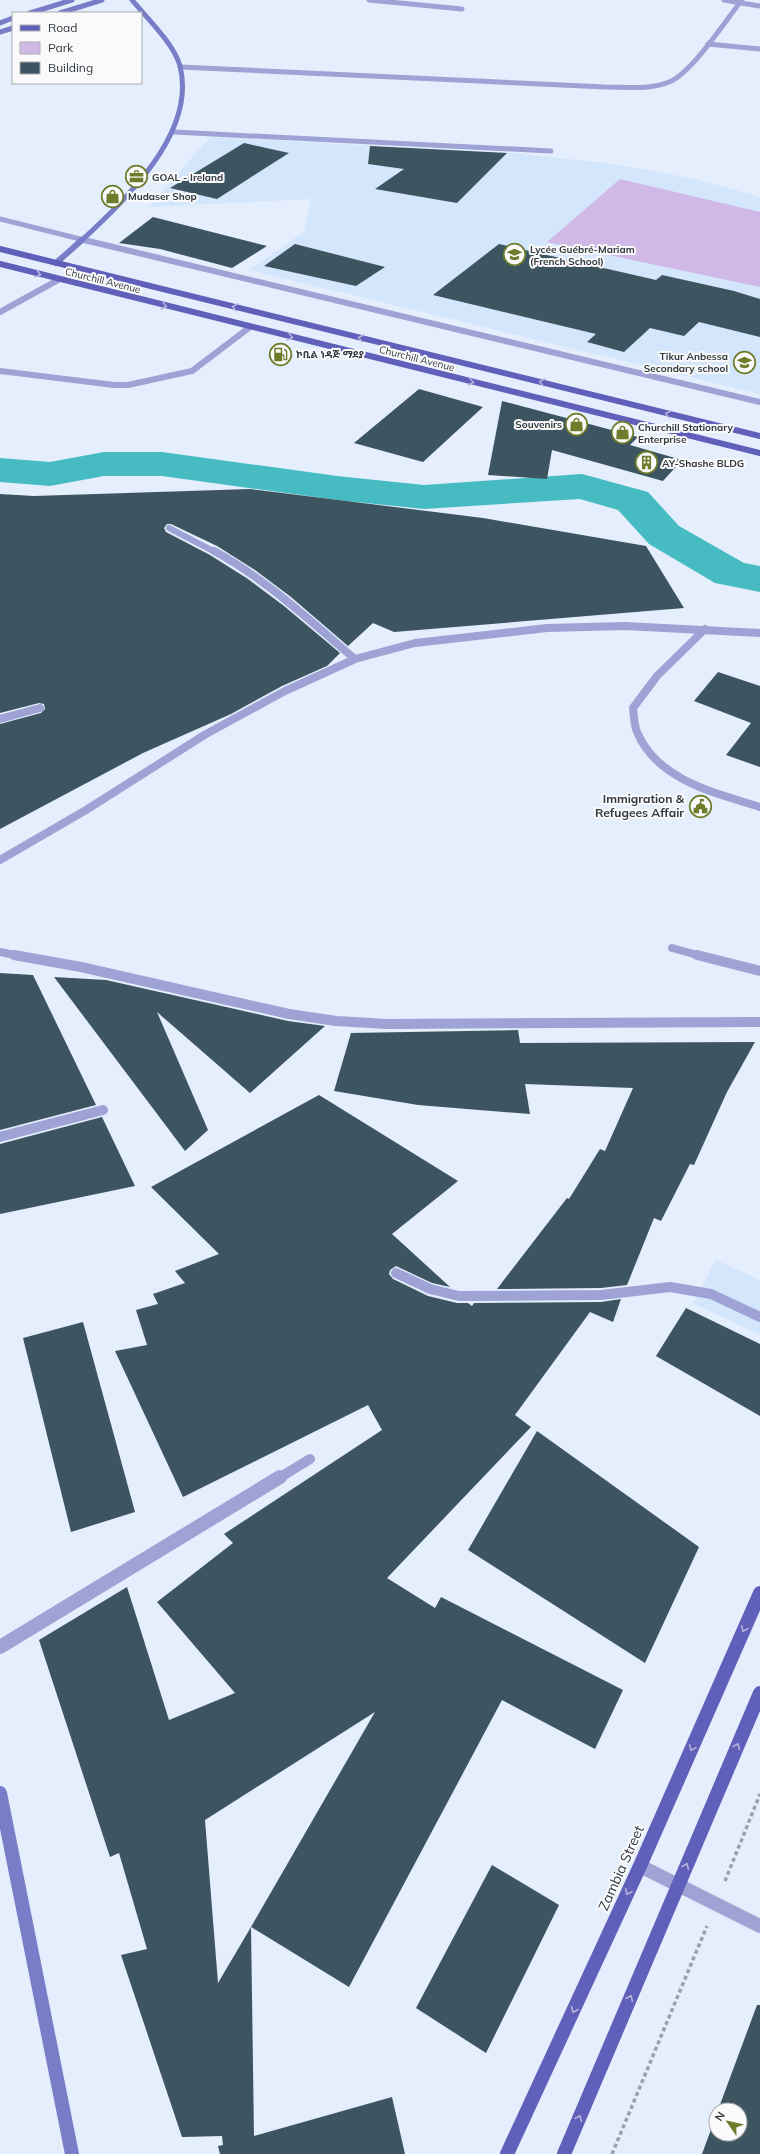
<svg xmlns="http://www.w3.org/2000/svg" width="760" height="2154" viewBox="0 0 760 2154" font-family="Mulish,'Noto Sans Ethiopic',sans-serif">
	<rect width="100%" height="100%" fill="#e4eefc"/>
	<path fill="#d4e6fc" d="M210,137L512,153L607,163L696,179L760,197V394L249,270L304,232L311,199L149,207Z
		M716,1260L760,1280V1335L693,1303Z"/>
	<path fill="#d0b9e6" d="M620,179L760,212V287L547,242Z"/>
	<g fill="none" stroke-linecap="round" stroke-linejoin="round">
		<path fill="#46bcc2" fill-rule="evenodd" d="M104,452H162L337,476L424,485L582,474L648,492L679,526L744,563L760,566V592L715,583L649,544L618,510L580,499L424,509L337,500L162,476H104L50,486L0,482V458L50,462Z"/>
	</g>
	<path fill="#3c5560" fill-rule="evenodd" d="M244,143L289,153L217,199L170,188Z
		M370,146L507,153L457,203L375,189L404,169L368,164Z
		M153,217L267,246L232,268L160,249L119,243Z
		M295,244L385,267L356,286L264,266Z
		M499,244L656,280L662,275L734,291L760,299V337L699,322L684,336L650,328L624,352L587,342L596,334L433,295Z
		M419,389L483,407L423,462L354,443Z
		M502,401L638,437L630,445L682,460L663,481L552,450L547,479L488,475Z
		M250,489L483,518L646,546L684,608L394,632L373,623L348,646L291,597L255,570L217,546L171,524H167L164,528L166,532L210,555L248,579L284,606L340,653L327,666L282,686L231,714L143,753L0,829V724L41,713L45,709L44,704L39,703L0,713V494L34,496Z
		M718,672L760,686V767L726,755L751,723L694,701Z
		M0,973L33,975L96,1105L0,1130Z
		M54,977L106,980L288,1021L325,1026L250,1093L157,1012L208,1130L185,1151Z
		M518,1030L520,1043L755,1042L727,1092L694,1165L690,1164L661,1221L654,1218L627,1285L601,1288L497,1289L567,1198L569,1199L600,1149L605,1151L633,1088L525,1084L530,1114L418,1105L334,1091L351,1033Z
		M319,1095L458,1181L392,1234L450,1287L432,1283L396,1266L390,1270L389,1274L393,1279L428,1296L457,1303H468L472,1306L474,1303L601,1302L621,1299L613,1322L590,1312L515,1415L531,1427L387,1578L435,1608L441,1597L623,1690L595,1749L502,1700L349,1987L251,1927L254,2136L392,2097L405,2154H220L218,2146L223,2145L222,2136L182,2137L121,1955L147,1949L119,1853L110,1857L39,1640L127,1587L169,1720L235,1693L157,1602L233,1543L224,1534L382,1430L368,1405L183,1497L115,1351L147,1345L136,1310L158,1304L153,1294L185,1283L175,1271L219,1254L151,1187ZM375,1712L251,1927L218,1983L205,1820Z
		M102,1117L135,1186L0,1214V1144Z
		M686,1308L760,1344V1416L656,1356Z
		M83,1322L135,1512L71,1532L23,1338Z
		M537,1431L699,1547L645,1663L468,1550Z
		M492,1865L559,1905L486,2053L416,2008Z
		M757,2005H760V2154H702L716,2116V2134H740V2110H718Z"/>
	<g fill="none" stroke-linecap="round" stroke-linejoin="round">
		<path stroke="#98a1ad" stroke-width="3.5" stroke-dasharray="4 3" stroke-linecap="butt" d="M725,1881L760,1794
			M612,2154L707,1926"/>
		<path stroke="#9ea2d5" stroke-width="5" d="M741,3L760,6
			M708,44L760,49"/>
		<path stroke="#9ea2d5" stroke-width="8" d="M705,629L657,676L633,708C634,716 634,725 637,732C657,780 715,793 760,807
			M672,948L701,956"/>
		<path stroke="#9ea2d5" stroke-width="10" d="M697,955L760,971"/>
		<path stroke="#9ea2d5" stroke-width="14" d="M678,1885L760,1926"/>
		<path stroke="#9ea2d5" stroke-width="5" d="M369,0L462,9
			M724,0L741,3
			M180,67L605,87C626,87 650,90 669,82C692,73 725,21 742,0
			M174,132L551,151
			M0,219L88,241"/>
		<path stroke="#9ea2d5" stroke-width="6" d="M84,240L760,402
			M0,312L58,280
			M0,371L114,385H128L192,371L250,327
			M169,528L215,552"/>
		<path stroke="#9ea2d5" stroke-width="8" d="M214,551C266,579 310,621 355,659
			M0,719L40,708
			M0,860L86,810L206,734L285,691L355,659L415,643L547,628L625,626L760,633
			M0,952L19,956"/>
		<path stroke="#9ea2d5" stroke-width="10" d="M14,955L81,967L289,1014L336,1021L387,1024L760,1022
			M0,1137L103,1110
			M396,1273L430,1289L459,1296L601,1295L670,1287L711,1294L760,1317
			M279,1478L310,1459"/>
		<path stroke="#9ea2d5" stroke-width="14" d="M0,1647L280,1477
			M640,1866L678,1885"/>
		<path stroke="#797cc6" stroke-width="5" d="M30,13L72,0
			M60,13L102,0
			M0,23L13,18
			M0,32L13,28
			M81,241C125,200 197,133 180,66C174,44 147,18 132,0"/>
		<path stroke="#797cc6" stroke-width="6" d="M56,263L82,240"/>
		<path stroke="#797cc6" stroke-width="14" d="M0,1793L72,2154"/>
		<path stroke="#605fba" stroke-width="6" d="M0,249L760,436
			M0,264L760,453"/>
		<path stroke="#605fba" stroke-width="14" d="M507,2154L640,1866L760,1593
			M564,2154L760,1693"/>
	</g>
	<defs><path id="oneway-chevron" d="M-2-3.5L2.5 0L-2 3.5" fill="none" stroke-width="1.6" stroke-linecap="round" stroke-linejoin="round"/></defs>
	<g stroke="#b5b4dd">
		<use href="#oneway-chevron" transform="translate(38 274) rotate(15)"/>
		<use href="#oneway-chevron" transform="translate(164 306) rotate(14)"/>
		<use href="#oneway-chevron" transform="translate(235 307) rotate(-166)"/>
		<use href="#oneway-chevron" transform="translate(290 337) rotate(14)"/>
		<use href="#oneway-chevron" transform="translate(361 338) rotate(-166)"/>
		<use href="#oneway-chevron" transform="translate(471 382) rotate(14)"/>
		<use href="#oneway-chevron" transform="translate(542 382) rotate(-166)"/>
		<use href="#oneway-chevron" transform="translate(668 414) rotate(-166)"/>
		<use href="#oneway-chevron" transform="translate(744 1629) rotate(114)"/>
		<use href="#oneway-chevron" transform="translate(737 1746) rotate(-67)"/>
		<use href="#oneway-chevron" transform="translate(692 1748) rotate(114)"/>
		<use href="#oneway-chevron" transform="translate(686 1866) rotate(-67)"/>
		<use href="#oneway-chevron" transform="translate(628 1892) rotate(115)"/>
		<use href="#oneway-chevron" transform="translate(630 1998) rotate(-67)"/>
		<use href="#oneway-chevron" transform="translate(574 2010) rotate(115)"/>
		<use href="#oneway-chevron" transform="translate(579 2118) rotate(-67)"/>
	</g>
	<defs>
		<symbol id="office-ring" viewBox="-11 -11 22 22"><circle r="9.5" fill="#fafafa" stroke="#6d7d2c" stroke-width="1.5"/><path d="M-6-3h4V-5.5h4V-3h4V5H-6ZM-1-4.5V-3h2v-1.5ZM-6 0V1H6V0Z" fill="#6d7d2c"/></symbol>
		<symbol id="shop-ring" viewBox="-11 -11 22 22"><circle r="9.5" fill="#fafafa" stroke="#6d7d2c" stroke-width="1.5"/><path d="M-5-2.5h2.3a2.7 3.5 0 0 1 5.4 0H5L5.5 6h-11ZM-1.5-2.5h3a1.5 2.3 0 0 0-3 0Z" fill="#6d7d2c"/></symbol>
		<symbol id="school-ring" viewBox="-11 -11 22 22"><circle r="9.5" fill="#fafafa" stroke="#6d7d2c" stroke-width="1.5"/><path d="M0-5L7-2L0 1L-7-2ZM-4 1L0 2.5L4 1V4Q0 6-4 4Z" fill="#6d7d2c"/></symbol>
		<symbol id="fuel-ring" viewBox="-11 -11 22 22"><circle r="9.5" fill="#fafafa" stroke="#6d7d2c" stroke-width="1.5"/><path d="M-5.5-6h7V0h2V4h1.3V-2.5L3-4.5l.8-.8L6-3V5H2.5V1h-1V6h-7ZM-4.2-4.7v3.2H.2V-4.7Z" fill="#6d7d2c"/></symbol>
		<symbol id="building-ring" viewBox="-11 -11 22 22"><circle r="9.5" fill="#fafafa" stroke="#6d7d2c" stroke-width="1.5"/><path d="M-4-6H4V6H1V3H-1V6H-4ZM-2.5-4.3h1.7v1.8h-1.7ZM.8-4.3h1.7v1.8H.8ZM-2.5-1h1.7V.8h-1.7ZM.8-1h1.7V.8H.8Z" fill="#6d7d2c"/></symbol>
		<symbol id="civic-ring" viewBox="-11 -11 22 22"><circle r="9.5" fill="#fafafa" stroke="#6d7d2c" stroke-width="1.5"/><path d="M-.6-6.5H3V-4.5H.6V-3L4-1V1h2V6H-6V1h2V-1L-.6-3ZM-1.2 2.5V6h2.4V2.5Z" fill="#6d7d2c"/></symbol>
	</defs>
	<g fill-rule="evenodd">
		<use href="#office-ring" x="124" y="164" width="25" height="25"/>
		<use href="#shop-ring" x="100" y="184" width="25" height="25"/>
		<use href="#school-ring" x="502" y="242" width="25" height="25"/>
		<use href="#fuel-ring" x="268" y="342" width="25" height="25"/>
		<use href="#school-ring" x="732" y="350" width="25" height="25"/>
		<use href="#shop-ring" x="564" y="412" width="25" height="25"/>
		<use href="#shop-ring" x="610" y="420" width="25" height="25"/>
		<use href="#building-ring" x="634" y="450" width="25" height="25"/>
		<use href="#civic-ring" x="688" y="794" width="25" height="25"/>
	</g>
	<g text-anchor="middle" stroke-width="4" stroke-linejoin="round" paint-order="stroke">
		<g font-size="10" font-weight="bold" fill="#323941" stroke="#fafafa" text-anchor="start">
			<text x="152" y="181">GOAL - Ireland</text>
			<text x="128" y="200">Mudaser Shop</text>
			<text x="530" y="253">Lycée Guébré-Mariam<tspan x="530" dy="12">(French School)</tspan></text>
			<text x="296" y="358">ኮቢል ነዳጅ ማደያ</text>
			<text x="728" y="360" text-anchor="end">Tikur Anbessa<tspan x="728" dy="12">Secondary school</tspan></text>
			<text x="562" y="428" text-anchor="end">Souvenirs</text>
			<text x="638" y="431">Churchill Stationary<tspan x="638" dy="12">Enterprise</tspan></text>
			<text x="662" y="467">AY-Shashe BLDG</text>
		</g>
		<g font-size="10" fill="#323941" stroke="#fafafa">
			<text transform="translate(103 280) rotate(14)" y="4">Churchill Avenue</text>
			<text transform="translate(417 358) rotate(14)" y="4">Churchill Avenue</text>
		</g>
		<g font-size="12" font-weight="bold" fill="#323941" stroke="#fafafa" text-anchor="end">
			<text x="684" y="803">Immigration &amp;<tspan x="684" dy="14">Refugees Affair</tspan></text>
		</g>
		<g font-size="14" fill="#323941" stroke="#fafafa">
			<text transform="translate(621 1868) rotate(-66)" y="5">Zambia Street</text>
		</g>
	</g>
	<rect x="12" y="12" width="130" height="72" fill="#fafafa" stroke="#aaadb0"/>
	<rect x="20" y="25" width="20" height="6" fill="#605fba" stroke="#aaadb0"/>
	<text x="48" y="32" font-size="12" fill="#323941">Road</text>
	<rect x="20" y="42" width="20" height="12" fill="#d0b9e6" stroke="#aaadb0"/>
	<text x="48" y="52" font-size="12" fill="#323941">Park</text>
	<rect x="20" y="62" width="20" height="12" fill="#3c5560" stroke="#aaadb0"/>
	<text x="48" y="72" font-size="12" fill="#323941">Building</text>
	<g transform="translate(728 2122) rotate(304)"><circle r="19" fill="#fafafa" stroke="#aaadb0"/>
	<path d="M0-3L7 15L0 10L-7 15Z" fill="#6d7d2c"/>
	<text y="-6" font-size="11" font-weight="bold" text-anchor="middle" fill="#323941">N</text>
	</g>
</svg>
